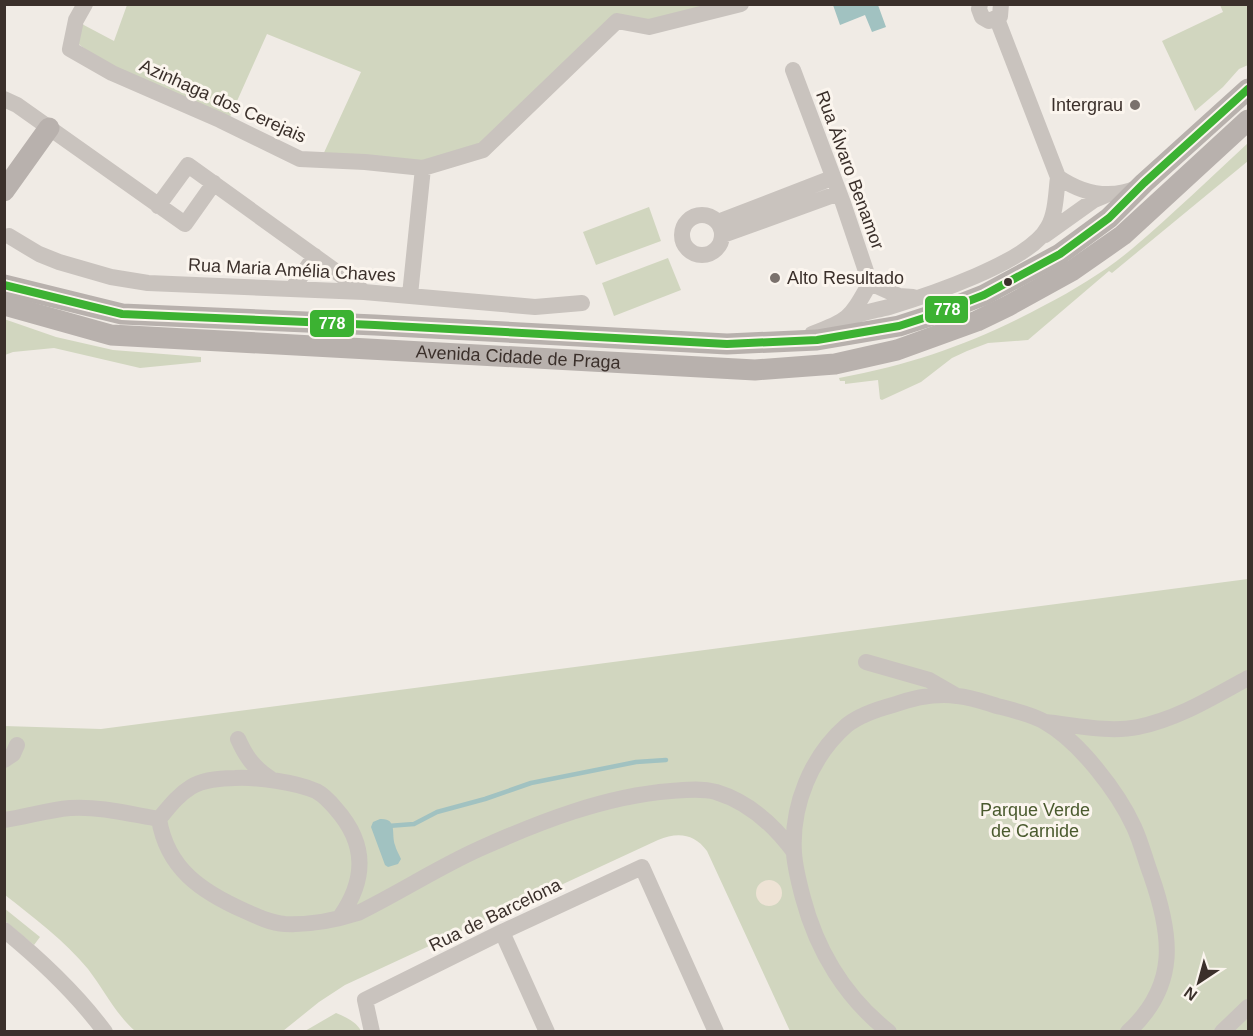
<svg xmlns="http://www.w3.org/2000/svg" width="1253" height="1036" viewBox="0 0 1253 1036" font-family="Arial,sans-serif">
	<rect width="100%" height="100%" fill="#f0ebe5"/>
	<path fill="#d1d6bf" d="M127,5H721L651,20L614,16L481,145L423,162L322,157L361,72L267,34L229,119L102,62L76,42L80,23L114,41Z
		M1220,5H1248V65L1239,69L1223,87L1195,111L1162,41L1223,12Z
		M1248,143V161L1112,273L1109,271L1028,340L988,343L967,351L952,358L921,382L882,400L880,399L878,380L845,384V381H840L839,378C917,363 976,342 1045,305C1076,289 1107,270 1133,248C1173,214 1210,178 1248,143Z
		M649,207L661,241L596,265L583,232Z
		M668,258L681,290L614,316L602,283Z
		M4,319L56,337L113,350L201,357V362L140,368L54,348L13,352L5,355Z
		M1248,579V1031H790L707,851C694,833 677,832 658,840L345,985L319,1002L283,1031H135C115,1013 104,990 88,969C65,941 33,917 5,895L4,726L101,729Z
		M4,908L40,937L34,945L5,921Z
		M336,1013C345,1017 356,1021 361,1031H305Z"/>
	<path fill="#eee3d5" d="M756 893a13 13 0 1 1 26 0a13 13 0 1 1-26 0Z"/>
	<path fill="#a1c2c1" d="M833,5H878L886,27L872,32L865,15L840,25Z
		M380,819C398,818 391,834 395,845C396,850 399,854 401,859L398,864L388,867L385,865L371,827L373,822Z"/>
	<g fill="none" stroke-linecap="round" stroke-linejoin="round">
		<path stroke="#a1c2c1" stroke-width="4.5" d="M388,826L414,824L437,812L485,799L531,783L636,762L666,760"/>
		<path stroke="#c9c3be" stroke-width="16" d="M85,4L76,20L70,49L112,73L220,120L300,159L365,162L423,168L483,150L617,21L649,27L741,4
			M980,4L979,9L982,17L989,21L1000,16L1001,4
			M997,19L1058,177
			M793,70L843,203L870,283
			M4,99L17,105L185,224L214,183
			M158,206L188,165L363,291
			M682 235a20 20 0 1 1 40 0a20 20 0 1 1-40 0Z
			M718,222L832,178
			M723,235L839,193
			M1045,235L1094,200L1106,195
			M9,236L39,254L59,262L111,277L148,283L364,292L535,307L582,303
			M292,289L315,256
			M410,295L423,168
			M845,320C858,313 874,311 889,307C926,296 1030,262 1048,227C1056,213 1056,193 1058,177C1083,194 1111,200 1139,187
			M812,334C850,320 850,318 870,283L899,296L913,297
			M866,662L929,680L955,695
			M1045,722C1075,725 1109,733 1138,727C1178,719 1213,697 1248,678
			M238,739C246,757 254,768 271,779
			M4,760L13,754L17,745
			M4,820C26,817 47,810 70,808C99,806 130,814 159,819
			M340,917C366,880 367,844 336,809C331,803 324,795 316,791C295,782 258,777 235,778C222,778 202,780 191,787C178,795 169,807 159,819C167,869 202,892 245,911C258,917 271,923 285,924C308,925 336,920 358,913C399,893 437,868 479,849C539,822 605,796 671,791C686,790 701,788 716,792C749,802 774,825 794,852
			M4,930C42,961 76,993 105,1032
			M502,932L547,1032
			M372,1032L365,1000L502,932L642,867L716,1032
			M889,1032C846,998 817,951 803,898C799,883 795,868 794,853C791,806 811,756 847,725C860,715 878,709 893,705C913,698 936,693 957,696C971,697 984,702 997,706C1013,710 1031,714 1045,722C1079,741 1118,792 1134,827C1141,842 1145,859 1151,875C1172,935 1179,985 1128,1032
			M1222,1032L1248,1007"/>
		<g stroke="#b8b1ad" stroke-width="21">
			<path d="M4,191L49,128"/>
			<path d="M4,285L122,314L375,325L727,344L817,340L899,326L930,316L984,295L1060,254L1109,218L1144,183L1248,89"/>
			<path id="s1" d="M4,305L111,335L755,370L835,364L897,350L977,321L1008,306L1073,270L1123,235L1248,120"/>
		</g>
		<defs>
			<path id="bus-1" d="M4,285L122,314L375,325L727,344L817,340L899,326L930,316L984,295L1060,254L1109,218L1144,183L1248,89"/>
		</defs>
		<use href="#bus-1" stroke="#fbf5ee" stroke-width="12"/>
		<use href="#bus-1" stroke="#3cb232" stroke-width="8"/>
	</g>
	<g fill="#7a716c" stroke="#fbf5ee" stroke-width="2">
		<circle cx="1135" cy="105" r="6"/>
		<circle cx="775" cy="278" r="6"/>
	</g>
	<circle fill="#3b302b" stroke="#fbf5ee" stroke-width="2" cx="1008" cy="282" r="5"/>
	<g text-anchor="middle" stroke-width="6" stroke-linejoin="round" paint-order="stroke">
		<g font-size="18" fill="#3b302b" stroke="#fbf5ee">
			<text transform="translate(223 101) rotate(24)" y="6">Azinhaga dos Cerejais</text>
			<text transform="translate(850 170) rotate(70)" y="6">Rua Álvaro Benamor</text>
			<text transform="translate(292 270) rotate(3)" y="6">Rua Maria Amélia Chaves</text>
			<text dy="6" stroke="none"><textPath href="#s1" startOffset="519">Avenida Cidade de Praga</textPath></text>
			<text transform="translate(495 915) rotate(-26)" y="6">Rua de Barcelona</text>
		</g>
		<g font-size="18" fill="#3b302b" stroke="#fbf5ee" text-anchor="end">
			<text x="1123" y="111">Intergrau</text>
			<text x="787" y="284" text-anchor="start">Alto Resultado</text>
		</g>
		<g font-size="18" fill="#4a5a2e" stroke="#fbf5ee">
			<text x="1035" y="816">Parque Verde<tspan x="1035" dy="21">de Carnide</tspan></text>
		</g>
	</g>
	<g stroke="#fbf5ee" stroke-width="2">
		<rect x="924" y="295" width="45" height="29" rx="6" fill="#3cb232"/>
		<rect x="309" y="309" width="46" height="29" rx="6" fill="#3cb232"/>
	</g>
	<g font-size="16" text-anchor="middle" font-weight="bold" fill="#fff">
		<text x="947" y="315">778</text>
		<text x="332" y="329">778</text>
	</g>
	<rect width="1253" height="1036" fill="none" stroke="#3b302b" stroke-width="12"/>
	<g transform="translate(1199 982) rotate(216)" stroke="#fbf5ee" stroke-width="4.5" paint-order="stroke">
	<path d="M0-4.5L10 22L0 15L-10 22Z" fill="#3b302b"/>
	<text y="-9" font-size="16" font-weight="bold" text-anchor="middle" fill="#3b302b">N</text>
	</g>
</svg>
